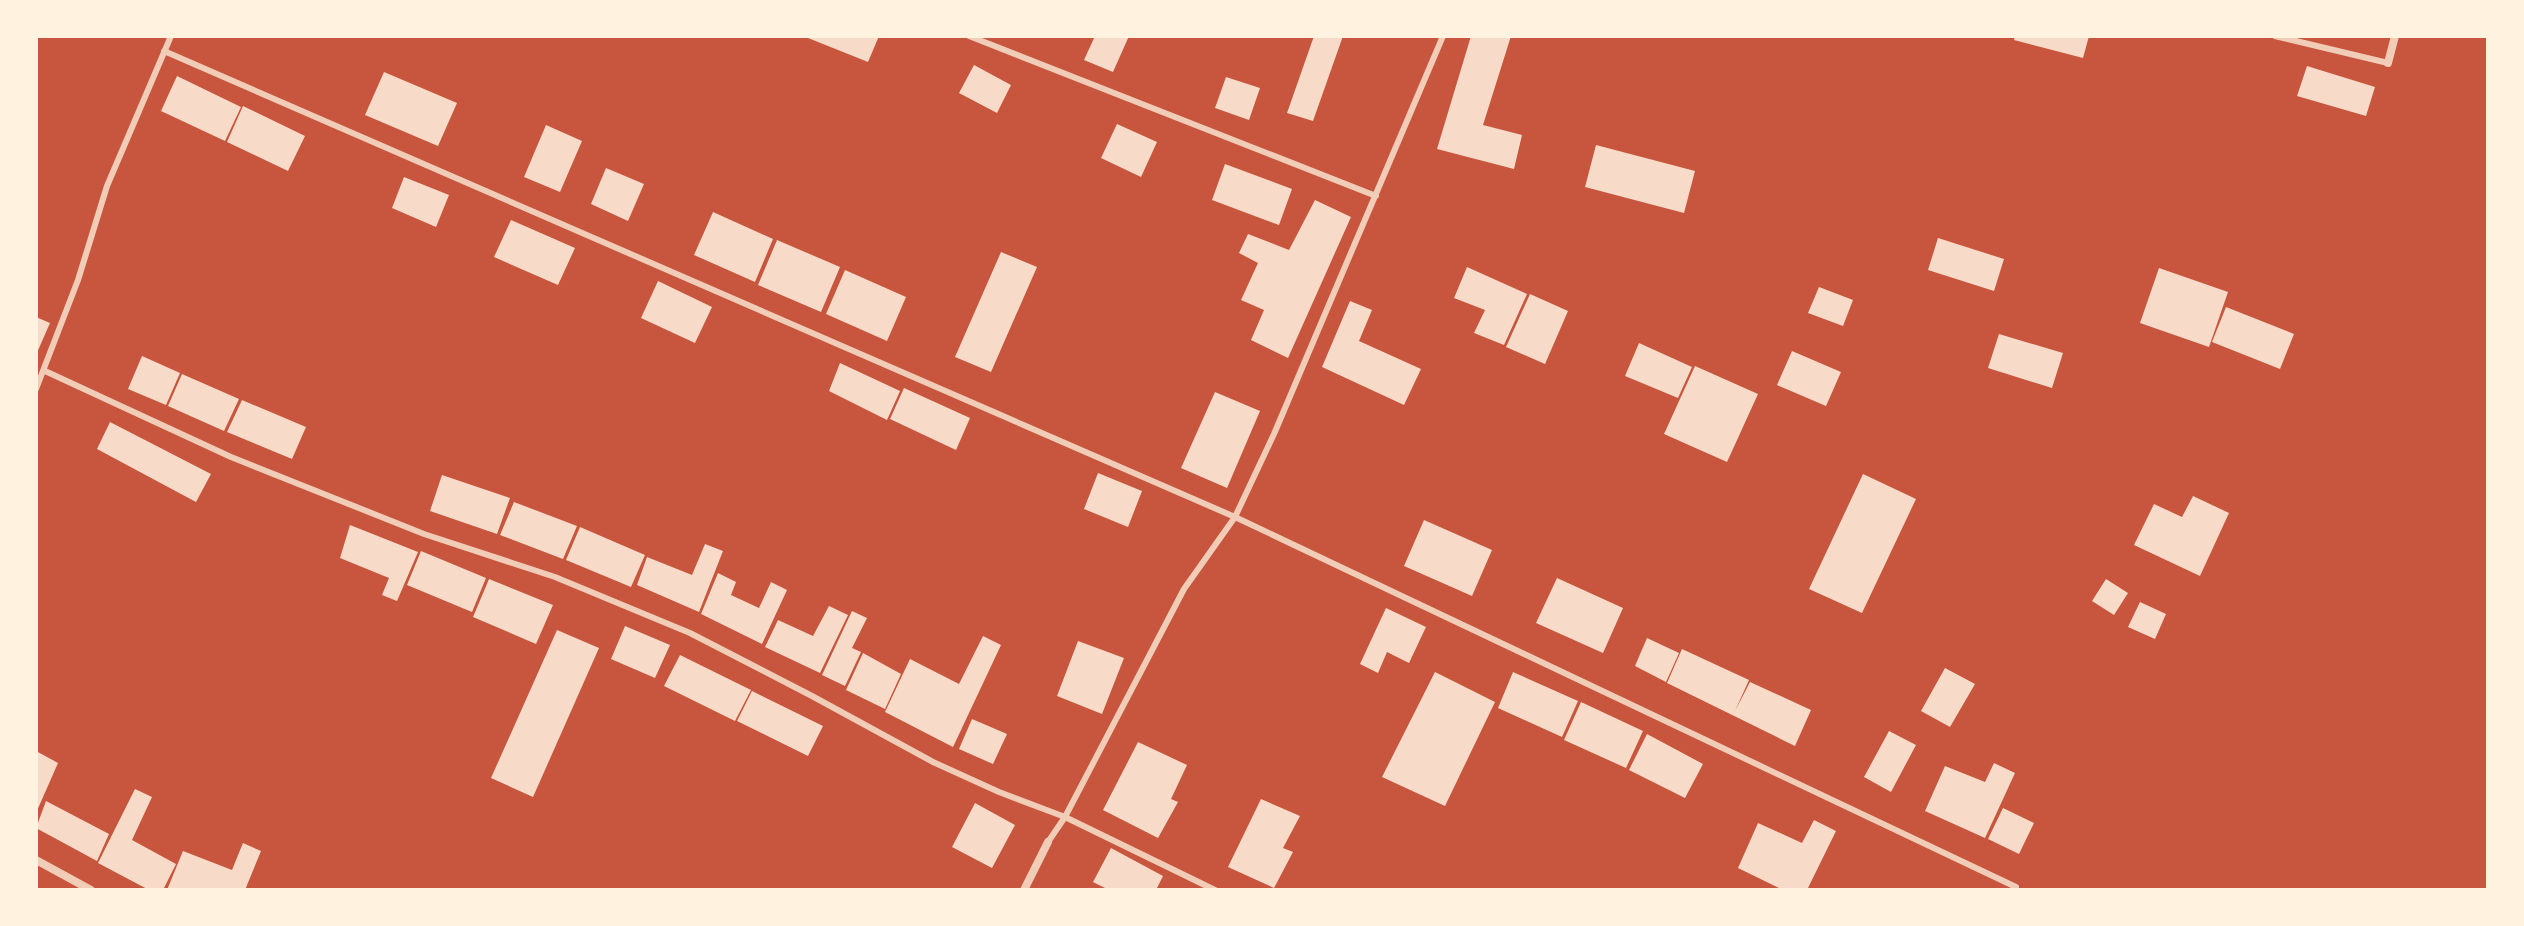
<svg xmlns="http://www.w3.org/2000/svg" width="2524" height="926" viewBox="0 0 2524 926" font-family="Merriweather,serif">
	<rect width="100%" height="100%" fill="#c8553d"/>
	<path fill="#f7dbc8" d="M803,36H879L868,62Z
		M1095,36H1129L1113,72L1084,60Z
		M1314,36H1343L1313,121L1287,113Z
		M1471,36H1511L1483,125L1522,135L1514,169L1437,149Z
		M2015,36H2089L2083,58L2014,40Z
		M974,65L1011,85L997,113L959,93Z
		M2307,66L2375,87L2366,116L2297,96Z
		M384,72L457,103L438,146L365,115Z
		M177,76L241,107L225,141L161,111Z
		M1226,77L1260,88L1249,120L1215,108Z
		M243,106L305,136L288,171L227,142Z
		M1117,124L1157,142L1141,177L1101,158Z
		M546,125L582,141L560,192L524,177Z
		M1596,145L1695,171L1684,213L1585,187Z
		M1225,164L1292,189L1279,225L1212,200Z
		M606,168L644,184L628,221L591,204Z
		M404,177L449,195L436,227L392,208Z
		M1315,200L1351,217L1288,358L1251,340L1264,310L1241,300L1258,263L1239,253L1248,234L1289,250Z
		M713,212L773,239L755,282L694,255Z
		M511,220L575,248L558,285L494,257Z
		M1938,238L2004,259L1994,291L1928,270Z
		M777,240L840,267L821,312L758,285Z
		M1001,252L1037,267L991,372L955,357Z
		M1467,267L1527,294L1504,345L1474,333L1485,310L1454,298Z
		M2159,268L2228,292L2209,347L2140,323Z
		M845,270L906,297L887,341L826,314Z
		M658,281L712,307L695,343L641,318Z
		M1819,287L1853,300L1843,326L1808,313Z
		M1530,294L1568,311L1545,364L1506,347Z
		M1350,301L1372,310L1359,341L1421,369L1404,405L1322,367Z
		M2226,307L2294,334L2280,369L2212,342Z
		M36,317L50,323L36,355Z
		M1999,334L2063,353L2052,388L1988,368Z
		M1639,343L1692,367L1678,398L1625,376Z
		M1792,351L1841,372L1826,406L1777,385Z
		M142,356L180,373L166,405L128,389Z
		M840,363L900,391L887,420L829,391Z
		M1695,366L1758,394L1727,462L1664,434Z
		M182,374L239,399L224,431L168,406Z
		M904,388L970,418L956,450L890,419Z
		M1215,392L1260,411L1227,488L1181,468Z
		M242,400L306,427L292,459L227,432Z
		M110,422L211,474L196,502L97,449Z
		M1098,473L1142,491L1128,527L1084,509Z
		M1863,474L1916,499L1862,613L1809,589Z
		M442,475L510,498L497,534L430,511Z
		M2193,496L2229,513L2200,576L2134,545L2154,504L2182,517Z
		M514,502L577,526L563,559L500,535Z
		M1424,520L1492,550L1472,596L1404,566Z
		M350,525L418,552L397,601L382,595L389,578L340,558Z
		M580,527L645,555L631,587L566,560Z
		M705,544L723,551L699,612L637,585L647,557L692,575Z
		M421,551L486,578L472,612L407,585Z
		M718,573L736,582L731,595L759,608L771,582L787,590L762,644L701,614Z
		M1557,578L1623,608L1603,653L1536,623Z
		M489,579L553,605L536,644L473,617Z
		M2106,579L2128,593L2114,615L2092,601Z
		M2140,602L2166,614L2155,639L2128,627Z
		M829,606L848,615L820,673L765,647L778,620L813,636Z
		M1386,608L1426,627L1409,663L1387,652L1378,673L1360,664Z
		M852,611L867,618L852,648L861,652L845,686L822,675Z
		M625,626L670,645L655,678L611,659Z
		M557,630L599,648L533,797L491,778Z
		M983,636L1001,645L953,747L885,712L910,659L959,684Z
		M1647,638L1679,653L1666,682L1635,666Z
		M1078,641L1124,658L1102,714L1057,696Z
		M1682,649L1749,680L1735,711L1750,682L1811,710L1795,746L1667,683Z
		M863,653L901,674L885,709L846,690Z
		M680,655L751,690L735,721L664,686Z
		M1945,668L1975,684L1950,727L1921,711Z
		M1435,672L1495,702L1445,806L1382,777Z
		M1513,672L1578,701L1562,737L1498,708Z
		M752,691L823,726L808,756L737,721Z
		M1581,702L1643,731L1626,768L1564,740Z
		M972,719L1007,734L993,764L959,749Z
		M1889,731L1916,745L1891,792L1864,777Z
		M1647,734L1703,764L1685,798L1629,770Z
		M1138,742L1187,765L1171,799L1178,802L1158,838L1103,810Z
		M36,751L58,763L36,813Z
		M1994,763L2015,773L1985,838L1925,811L1945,766L1985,782Z
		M135,789L152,797L132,840L176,864L163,890H149L98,863Z
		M1261,799L1300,816L1283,848L1293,852L1274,888L1228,867Z
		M46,801L109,834L97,861L36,828Z
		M975,803L1015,825L992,868L952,847Z
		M2003,808L2034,823L2019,854L1988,839Z
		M1814,820L1836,831L1807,890H1783L1738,868L1758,823L1802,843Z
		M243,843L261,851L245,890H167L183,851L232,870Z
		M1111,848L1163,876L1156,890H1109L1093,882Z"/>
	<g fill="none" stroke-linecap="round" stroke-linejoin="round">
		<path stroke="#f1ccb7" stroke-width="6" d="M969,36L1376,196
			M2275,36L2388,63
			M164,51L1235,517L2016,887
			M45,371L231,457L424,534L555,577L690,633L812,696L933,762L999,792L1065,817L1215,890
			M36,389L78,280L107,186L171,36
			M1048,842L1065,817L1184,589L1235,517L1274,434L1443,36"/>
		<path stroke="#f1ccb7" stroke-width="8" d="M2388,63L2395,36
			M36,860L91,890
			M1024,890L1048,842"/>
	</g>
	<rect width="2524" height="926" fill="none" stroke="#fff3e0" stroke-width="76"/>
</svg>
